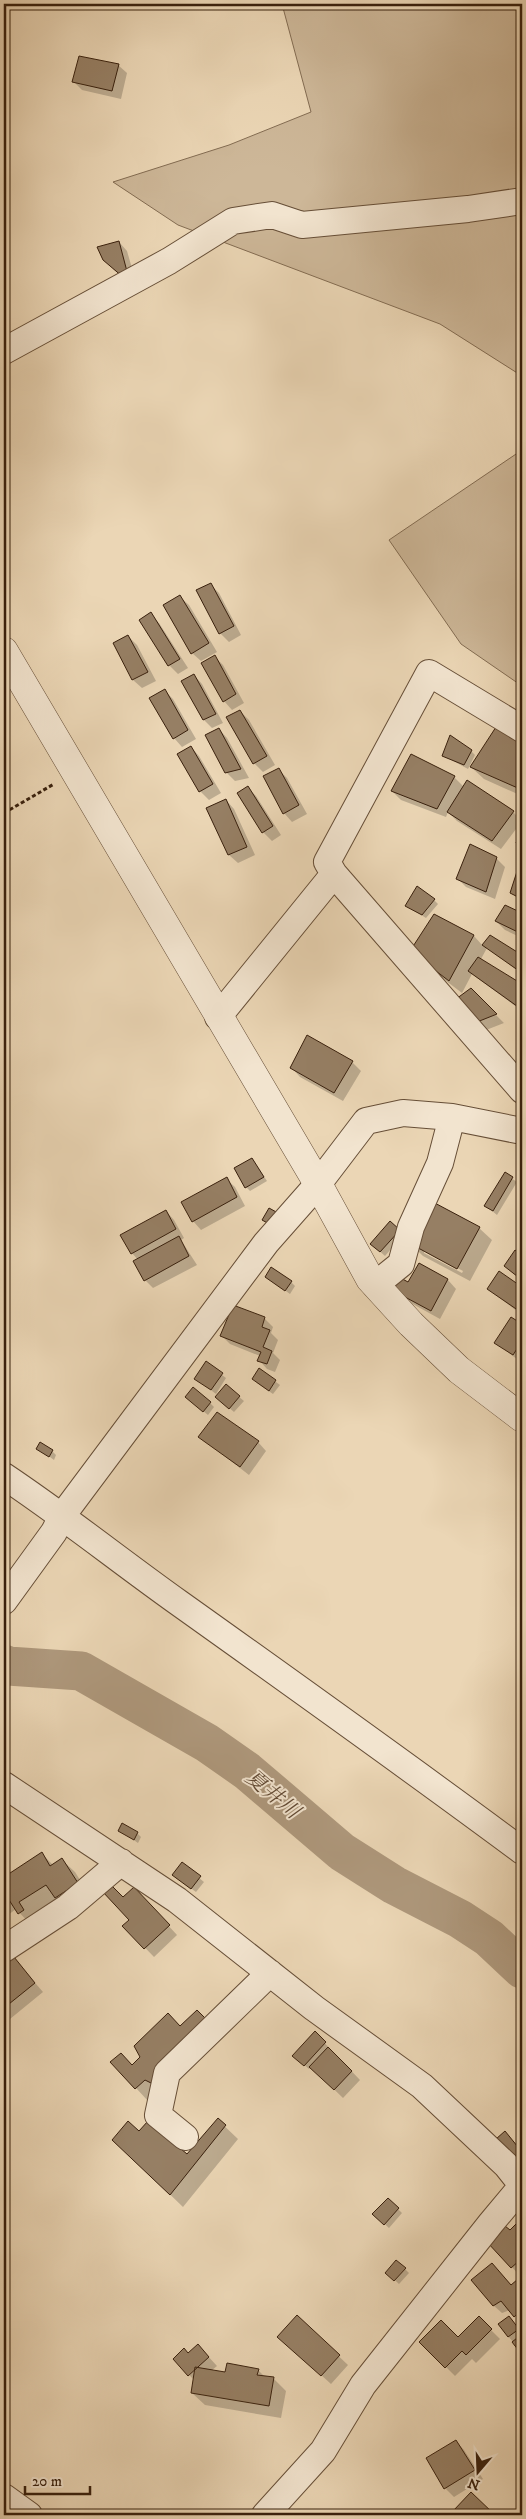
<svg xmlns="http://www.w3.org/2000/svg" width="526" height="2519" viewBox="0 0 526 2519" font-family="'IM FELL DW Pica','Noto Serif JP',serif">
	<rect width="100%" height="100%" fill="#ebd6b5"/>
	<filter id="stains"><feTurbulence type="fractalNoise" baseFrequency=".004" numOctaves="4"/><feColorMatrix values="0 0 0 0 .2 0 0 0 0 .09 0 0 0 0 .02 0 0 0 .5 -.17"/></filter>
	<radialGradient id="worn" r=".72"><stop offset=".6" stop-color="#630" stop-opacity="0"/><stop offset="1" stop-color="#630" stop-opacity=".3"/></radialGradient>
	<path fill="#cdb798" stroke="#836c52" d="M282,4H522V376L440,324L178,225L113,182L229,145L311,112Z
		M522,450V686L461,644L389,540Z"/>
	<path fill="#0003" fill-rule="evenodd" d="M118,65L127,73L121,99L82,90L74,82Z
		M119,242L127,251L138,289L113,269Z
		M210,584L219,593L241,635L229,642L220,633Z
		M180,597L189,605L217,652L201,661L192,653Z
		M150,614L159,623L188,668L178,674L169,665L141,620Z
		M128,636L137,645L156,681L142,688L133,680L114,643Z
		M215,657L223,665L244,703L232,710L224,701Z
		M194,675L202,684L223,723L212,728L204,720Z
		M164,690L173,699L196,739L182,747L174,738Z
		M240,711L249,720L275,765L263,772L254,763Z
		M219,729L227,738L249,778L235,781L226,772Z
		M496,729L522,746V796L484,779L471,767Z
		M191,747L199,756L221,793L209,800L200,791Z
		M471,751L475,755L468,769L444,756Z
		M279,770L287,778L307,814L292,822L284,813Z
		M454,777L464,787L513,812L522,821L501,849L457,821L448,812L446,817L401,800L392,791Z
		M248,788L256,796L281,835L272,841L263,832L239,794Z
		M226,800L234,809L255,855L238,863L229,855L208,808Z
		M496,858L505,867L495,899L466,887L458,879Z
		M522,860V903L512,893Z
		M434,900L438,904L426,918L407,906Z
		M506,907L522,914V938L505,930L496,921Z
		M434,915L474,936L483,946L490,937L522,956V974L487,948L481,959L522,986V1011L472,974L462,993L424,964Z
		M471,990L504,1023L481,1032Z
		M352,1062L361,1071L343,1101L300,1077L292,1068Z
		M252,1159L267,1181L250,1191L246,1187Z
		M505,1174L517,1182L497,1215L486,1206Z
		M226,1179L235,1187L245,1206L201,1230L193,1221Z
		M166,1211L174,1220L184,1238L181,1240L197,1265L153,1288L145,1280L138,1260L132,1253Z
		M390,1223L403,1235L385,1256L376,1248Z
		M479,1228L492,1240L470,1281L423,1256L410,1243ZM424,1250L463,1271L462,1273L424,1253Z
		M516,1252L522,1256V1281L505,1266Z
		M419,1265L448,1280L456,1289L440,1319L400,1297Z
		M499,1273L522,1288V1315L488,1289Z
		M266,1277L291,1282L295,1286L290,1294Z
		M233,1306L265,1319L273,1327L271,1333L278,1340L273,1353L280,1360L275,1372L267,1369L259,1360L260,1356L230,1344L222,1336Z
		M512,1318L522,1325V1363L496,1343Z
		M206,1363L226,1378L216,1394L195,1378Z
		M260,1370L280,1385L273,1394L257,1383Z
		M226,1386L244,1401L234,1412L221,1401Z
		M191,1401L210,1403L214,1407L208,1415Z
		M200,1437L258,1442L266,1451L249,1475Z
		M38,1448L52,1451L56,1455L54,1460Z
		M119,1830L137,1833L141,1837L138,1843Z
		M42,1854L53,1865L62,1860L75,1872L90,1896L68,1910L57,1898L31,1915L36,1923L32,1926L16,1909L4,1918V1872L7,1876Z
		M182,1864L204,1882L196,1892L178,1879Z
		M142,1897L177,1935L154,1957L124,1926L131,1920L123,1899Z
		M10,1954L43,1992L10,2019L4,2013V1959Z
		M168,2015L148,2101L136,2088L133,2066L142,2058Z
		M315,2033L360,2080L343,2098L311,2067L309,2069L294,2056Z
		M218,2120L238,2139L183,2207L126,2152L139,2133L188,2155Z
		M388,2199L402,2213L389,2228L374,2214Z
		M516,2226L522,2232V2275L520,2276L489,2242L510,2232Z
		M405,2269L409,2273L399,2284L387,2273Z
		M518,2281L522,2285V2323L510,2310L502,2313L493,2305Z
		M297,2317L348,2365L331,2384L288,2345Z
		M509,2317L522,2333V2353L508,2336Z
		M479,2318L500,2339L476,2363L472,2359L455,2376L421,2342L458,2339Z
		M188,2354H206L217,2366L211,2371L226,2374L258,2370L265,2377L273,2378L286,2391L281,2418L205,2405L192,2393L194,2380L174,2359Z
		M456,2441L464,2450L483,2479L454,2497L445,2488Z"/>
	<g fill="none" stroke-linecap="round" stroke-linejoin="round">
		<path stroke="#ae987c" stroke-width="39" d="M4,1664L8,1666L81,1671L207,1743L247,1771L342,1852L394,1885L460,1919L489,1938L522,1969"/>
	</g>
	<path fill="#967f64" stroke="#39200d" d="M79,56L119,64L112,91L72,82Z
		M119,241L130,283L103,260L97,247Z
		M211,583L234,626L219,634L196,590Z
		M180,595L209,643L191,654L163,605Z
		M151,612L180,659L168,666L139,620Z
		M128,635L148,672L132,680L113,643Z
		M215,655L236,694L223,702L201,663Z
		M194,674L216,714L203,720L181,681Z
		M165,689L188,730L173,739L149,698Z
		M240,710L267,756L253,764L226,717Z
		M496,727L522,745V786L520,789L470,767Z
		M219,728L241,769L225,773L205,735Z
		M450,735L472,750L464,765L442,756Z
		M191,746L213,784L199,792L177,754Z
		M411,754L455,776L437,809L391,791Z
		M279,768L299,805L283,814L263,776Z
		M467,780L514,811L492,841L447,812Z
		M248,786L273,826L262,833L237,793Z
		M226,799L247,847L228,855L206,808Z
		M522,829V846L516,843Z
		M470,844L497,857L486,892L456,879Z
		M522,856V899L510,893Z
		M417,886L435,899L422,915L405,906Z
		M505,905L522,913V934L495,921Z
		M434,914L474,935L449,981L410,951Z
		M490,935L522,955V973L482,945Z
		M478,957L522,984L521,1009L468,971Z
		M471,988L497,1014L472,1024L456,999Z
		M307,1035L353,1061L334,1093L290,1068Z
		M252,1158L264,1177L245,1188L234,1168Z
		M505,1172L513,1177L493,1211L484,1206Z
		M227,1177L237,1197L192,1222L181,1202Z
		M431,1201L480,1227L457,1269L409,1243Z
		M269,1208L278,1213L271,1225L262,1220Z
		M166,1210L176,1229L131,1254L120,1235Z
		M390,1221L400,1230L380,1252L370,1244Z
		M179,1236L189,1256L144,1281L133,1261Z
		M515,1250L522,1255V1280L504,1266Z
		M419,1263L448,1279L431,1311L390,1289L397,1276L408,1282Z
		M271,1267L292,1281L285,1291L265,1277Z
		M499,1271L522,1287V1313L487,1289Z
		M233,1305L265,1317L262,1327L270,1330L263,1347L272,1351L267,1364L257,1361L261,1352L220,1336Z
		M511,1317L522,1324V1341L513,1355L494,1343Z
		M206,1361L223,1373L211,1390L194,1379Z
		M259,1368L276,1380L269,1391L252,1379Z
		M226,1384L240,1396L229,1409L215,1397Z
		M193,1387L211,1402L203,1412L185,1397Z
		M217,1412L259,1441L240,1467L198,1437Z
		M40,1442L53,1450L49,1457L36,1449Z
		M122,1823L138,1832L134,1840L118,1831Z
		M42,1852L50,1866L62,1858L78,1883L55,1898L46,1885L19,1902L24,1910L18,1914L4,1892V1877Z
		M182,1862L201,1876L191,1889L172,1875Z
		M110,1884L123,1897L134,1887L170,1925L144,1949L122,1926L129,1920L102,1891Z
		M10,1952L35,1983L4,2008V1957Z
		M197,2010L206,2019L154,2069L161,2077L153,2084L145,2080L135,2089L110,2062L121,2053L132,2065L140,2057L134,2046L168,2013L180,2026Z
		M315,2031L326,2042L304,2066L292,2056Z
		M328,2047L352,2071L334,2090L309,2067Z
		M218,2118L226,2125L170,2195L112,2140L128,2121L139,2131L148,2121L187,2154Z
		M505,2131L522,2152V2165L496,2139Z
		M388,2198L399,2208L384,2225L372,2214Z
		M516,2224L522,2230V2263L520,2260L511,2268L487,2242L505,2226L510,2230Z
		M396,2260L406,2268L394,2281L385,2273Z
		M492,2263L511,2285L518,2279L522,2284V2310L514,2317L501,2301L493,2306L471,2280Z
		M297,2315L340,2355L321,2376L277,2337Z
		M479,2316L492,2329L466,2355L462,2351L445,2368L419,2342L441,2320L458,2337Z
		M509,2316L519,2329L508,2337L498,2324Z
		M522,2334V2355L512,2342Z
		M198,2344L209,2357L188,2376L173,2359L184,2348L188,2353Z
		M227,2363L259,2369L257,2375L274,2377L269,2406L191,2393L195,2367L225,2372Z
		M456,2440L475,2470L444,2489L426,2458Z
		M471,2492L495,2515H457L453,2511Z"/>
	<g fill="none" stroke-linecap="round" stroke-linejoin="round">
		<defs>
			<path id="minor" d="M4,351L169,261L233,221L272,215L302,225L468,209L522,201
				M334,874L522,1090
				M218,1017L334,874L327,862L429,673L522,729
				M375,1285L401,1264L411,1227L440,1163L452,1117
				M4,1476C64,1516 120,1561 179,1603C294,1685 409,1767 522,1851
				M4,1601L54,1532L62,1516L266,1243L318,1184L366,1121L403,1113L452,1117L522,1131
				M4,1785L177,1900L314,2008L422,2086L506,2165L522,2185
				M4,1949L68,1907L121,1862
				M185,2137L158,2115L167,2073L270,1973
				M4,2497L29,2515
				M265,2515L323,2451L363,2385L491,2223L522,2186"/>
			<path id="tertiary" d="M4,651L318,1184L370,1279L411,1324L459,1370L522,1418"/>
		</defs>
		<use href="#minor" stroke="#664e37" stroke-width="28"/>
		<use href="#tertiary" stroke="#664e37" stroke-width="29"/>
		<path stroke="#39200d" stroke-width="3" stroke-dasharray="4 2.5" stroke-linecap="butt" d="M4,813L54,784"/>
		<use href="#minor" stroke="#f2e4cf" stroke-width="26"/>
		<use href="#tertiary" stroke="#f2e4cf" stroke-width="28"/>
	</g>
	<g text-anchor="middle" stroke-width="4" stroke-linejoin="round" paint-order="stroke">
		<g font-size="21" font-style="italic" fill="#624a34" stroke="#f2e4cf">
			<text transform="translate(273 1794) rotate(40)" y="7">夏井川</text>
		</g>
	</g>
	<rect width="526" height="2519" fill="none" stroke="#ebd6b5" stroke-width="20"/>
	<rect x="5" y="5" width="516" height="2509" fill="none" stroke="#39200d" stroke-width="2.5"/>
	<rect x="10" y="10" width="506" height="2499" fill="none" stroke="#39200d"/>
	<g transform="translate(478 2472) rotate(199)" stroke="#f2e4cf" stroke-width="4" paint-order="stroke">
	<path d="M0-4L9 19L0 12L-9 19Z" fill="#39200d"/>
	<text y="-8" font-size="14" font-weight="bold" text-anchor="middle" fill="#39200d">N</text>
	</g>
	<path d="M25 2486v8h65v-8" fill="none" stroke="#39200d" stroke-width="2.5"/>
	<text x="32" y="2486" font-size="15" fill="#39200d" stroke="#f2e4cf" stroke-width="4" paint-order="stroke">20 m</text>
	<rect width="100%" height="100%" filter="url(#stains)"/>
	<rect width="100%" height="100%" fill="url(#worn)"/>
</svg>
